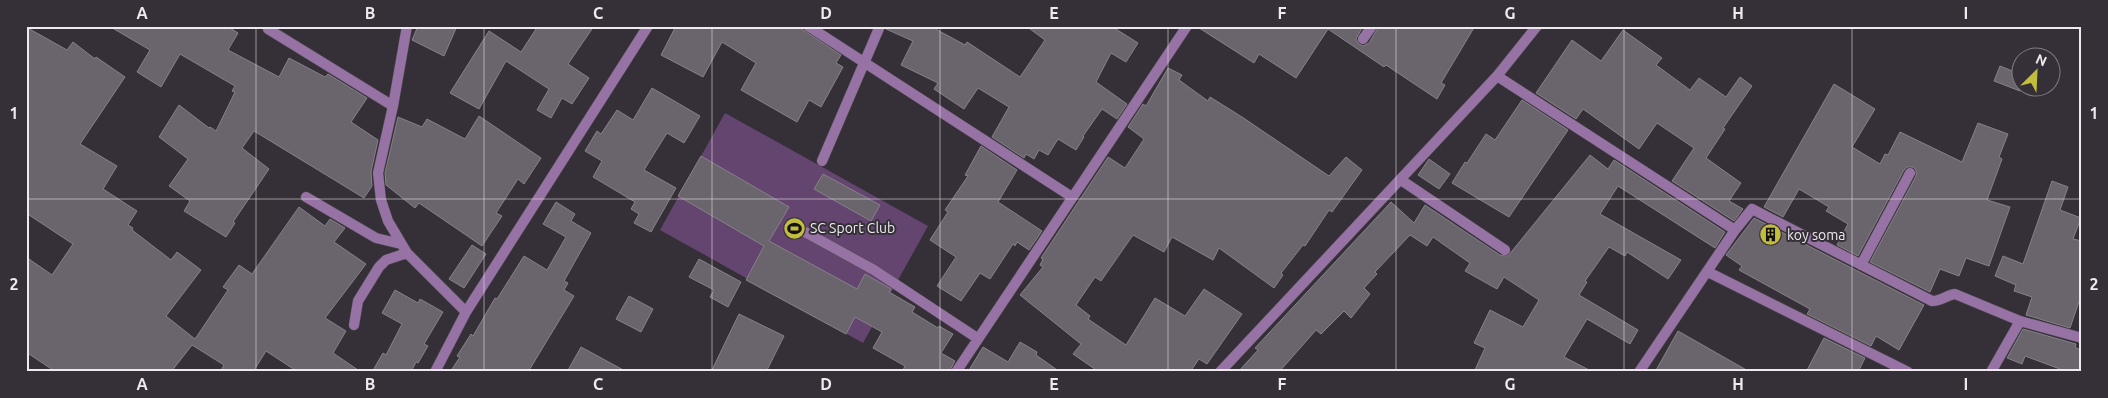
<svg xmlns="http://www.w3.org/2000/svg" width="2108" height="398" viewBox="0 0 2108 398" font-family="Ubuntu,sans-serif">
	<rect width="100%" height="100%" fill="#353037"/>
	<path fill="#644570" d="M725,113L928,226L863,343L660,230Z"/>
	<path fill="#6a646d" stroke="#87818a" d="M109,26H227L238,33L228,50L279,77L289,58L325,77L328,74L367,98L351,122L378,140L371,172L372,186L364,198L254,131L242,148L269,169L233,222L235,223L226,237L184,211L190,201L169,186L188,159L159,137L179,105L209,128L210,127L216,131L235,92L232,91L235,86L180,54L161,87L137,72L150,50Z
		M418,26H457L444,56L412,40Z
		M538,26H594L568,64L589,78L572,104L562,98L551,118L537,110L549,89L506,61L479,109L450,93L489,31L521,52Z
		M676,26H797L841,55L836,63L843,67L821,107L809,100L797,122L741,90L756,63L722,42L703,77L661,55Z
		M887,26H930L965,45L967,42L1020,77L1045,40L1026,26H1111L1138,43L1126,62L1111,53L1096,82L1127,104L1117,119L1102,109L1083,136L1084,137L1076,150L1058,139L1048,155L1039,150L1034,159L1026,154L1024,158L992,137L1009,107L978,88L964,109L934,89L938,83L901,65L913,41L886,29Z
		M1196,26H1363L1356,39L1359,44L1363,46L1369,43L1379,26H1475L1441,83L1445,85L1437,99L1386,65L1384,67L1328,29L1296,78L1259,54L1254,63Z
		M26,27L67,50L73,42L95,59L96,57L125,77L80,144L117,166L103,189L137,211L128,225L133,228L132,230L171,260L177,252L201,270L166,316L195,339L228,290L223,287L239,265L252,274L299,207L325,226L330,219L345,228L334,242L366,264L325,318L346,331L333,353L361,372H298L266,351L253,372H220L224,365L192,345L171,372H56L26,352V257L52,275L73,244L26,213Z
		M1623,30L1662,58L1656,65L1690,90L1699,78L1726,97L1740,77L1752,86L1723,128L1725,129L1706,158L1741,183L1729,201L1743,209L1734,221L1672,181L1694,148L1657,123L1639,149L1583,109L1576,119L1536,93L1572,40L1601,61Z
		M2000,66L2020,74V91L1994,81Z
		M1168,68L1182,75L1179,80L1208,101L1210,97L1242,117L1329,176L1346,157L1362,170L1332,212L1329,210L1305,246L1303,245L1281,273L1283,275L1274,288L1219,248L1213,260L1172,237L1164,252L1133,235L1101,281L1095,277L1076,305L1090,316L1088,319L1126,345L1155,298L1185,316L1204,289L1242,314L1207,364L1199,359L1190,372H1099L1073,354L1081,344L1020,295L1043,267L1040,265L1043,259L1041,258L1108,157L1125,168L1144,139L1128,127L1143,104L1146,106Z
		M1834,84L1875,109L1852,147L1880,164L1885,154L1888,155L1900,132L1962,162L1978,123L2008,134L1999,157L2002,159L1987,200L2010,207L1989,266L1966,258L1959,276L1940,269L1930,292L1870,262L1916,176V170L1913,167H1907L1904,170L1858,256L1837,245L1848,224L1826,211L1829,207L1799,189L1783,217L1764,207Z
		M652,88L700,116L684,143L667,133L644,170L676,188L651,232L634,223L639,214L631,209L635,202L593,177L602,161L585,151L597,131L601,134L617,110L633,120Z
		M1522,100L1568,130L1509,217L1452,183L1465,162L1467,163L1486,134L1495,140Z
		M479,116L541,158L524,184L518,179L496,213L502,216L482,246L419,203L415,208L386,185L385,173L398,117L422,127L427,119L465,139Z
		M981,146L1017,170L998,202L1042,231L1029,250L1017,242L1015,246L1013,244L990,279L980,273L961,301L937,286L956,257L930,240L948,212L945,210L968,176L965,175Z
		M1590,155L1608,169L1614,160L1725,232L1715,248L1618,186L1600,214L1681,260L1668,279L1627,252L1625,256L1609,247L1585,281L1587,282L1579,295L1638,330L1630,344L1587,319L1564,357L1593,372H1474L1485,348L1474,343L1490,310L1523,327L1539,300L1504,277L1497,289L1465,271L1470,263L1433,237L1427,246L1410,235L1375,272L1377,274L1364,288L1370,294L1351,318L1344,311L1321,334L1316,330L1279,372H1238L1258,350L1255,348L1391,202L1414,223L1425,205L1500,255L1508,256Z
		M701,156L789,207L769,241L857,289L865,274L891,289L889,292L915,307L912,312L938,328L939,326L953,334L941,353L955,361L949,372H902L905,366L873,348L882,332L855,317L846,334L746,280L764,246L678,196Z
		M1429,159L1450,174L1439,189L1418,175Z
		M823,174L880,205L871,221L814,189Z
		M2052,181L2068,187L2060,210L2081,218L2073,239L2082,241V293L2070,328L2026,315L2032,297L2014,291L2016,285L1995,276L2003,256L2023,264Z
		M556,202L575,214L571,221L591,233L564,281L568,283L564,290L574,296L528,372H450L460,357L457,356L471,334L473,336L495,298L497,299L524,256L547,270L566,237L543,224Z
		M1754,218L1924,305L1899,350L1876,336L1871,346L1807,314L1810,309L1739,270L1742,266L1726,255Z
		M472,245L486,254L464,288L449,279Z
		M699,259L741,282L728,307L710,297L714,290L689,277Z
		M395,290L418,303L420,299L443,312L424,344L428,346L418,363L416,362L412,370L416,372H372L383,353L386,355L402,324L382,313Z
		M629,296L653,309L641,332L616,319Z
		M739,314L784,336L766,372H711Z
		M2023,329L2076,344L2075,347L2082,351V372H2068L2025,356L2022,364L2007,358Z
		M1678,331L1750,372H1655Z
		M1824,338L1865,358L1858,372H1806Z
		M1020,342L1037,352L1036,355L1060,372H964L967,369L969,370L983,347L1008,362Z
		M581,347L627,372H567Z"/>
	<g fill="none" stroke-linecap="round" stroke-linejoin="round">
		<defs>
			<path id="minor" d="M407,26L393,106L378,173L381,200L388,221L407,253L466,312
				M808,26L1072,197
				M268,29L393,106
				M1363,39L1372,26
				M1497,76L1735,230
				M822,161L880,26
				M1401,180L1505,250
				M306,197L376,238L401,244
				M805,232L874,270L977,338
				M1861,265L1910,173
				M1708,272L1908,372
				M354,325L358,301L379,267L386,260L407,253
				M435,372L466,312L648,26
				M956,372L1187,26
				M1220,372L1497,76L1537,26
				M1639,372L1735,230L1752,209L1932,301C1942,301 1946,295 1955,294L2020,321L2082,338
				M1991,372L2020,321"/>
		</defs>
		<use href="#minor" stroke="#534e54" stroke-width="11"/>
		<use href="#minor" stroke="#9772a5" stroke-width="10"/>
	</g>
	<path fill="none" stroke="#eeeaef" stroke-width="1" stroke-opacity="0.55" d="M256,26V372M484,26V372M712,26V372M940,26V372M1168,26V372M1396,26V372M1624,26V372M1852,26V372M26,199H2082"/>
	<defs>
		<symbol id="stadium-disc" viewBox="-11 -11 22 22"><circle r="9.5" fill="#c3bd3e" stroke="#353037"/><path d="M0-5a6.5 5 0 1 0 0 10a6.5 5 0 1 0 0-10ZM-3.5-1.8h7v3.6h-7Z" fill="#111"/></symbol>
		<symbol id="building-disc" viewBox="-11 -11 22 22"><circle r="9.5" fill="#c3bd3e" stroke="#353037"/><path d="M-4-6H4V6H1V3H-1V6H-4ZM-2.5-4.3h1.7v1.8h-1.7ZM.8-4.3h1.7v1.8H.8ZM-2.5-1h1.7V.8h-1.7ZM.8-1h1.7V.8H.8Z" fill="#111"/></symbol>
	</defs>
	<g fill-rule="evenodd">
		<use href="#stadium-disc" x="782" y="216" width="25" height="25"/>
		<use href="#building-disc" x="1758" y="222" width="25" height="25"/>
	</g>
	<g text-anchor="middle" stroke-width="4" stroke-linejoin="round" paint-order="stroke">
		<g font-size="14" fill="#eeeaef" stroke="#353037" text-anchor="start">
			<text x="810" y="233">SC Sport Club</text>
			<text x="1787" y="240">koy soma</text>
		</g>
	</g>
	<rect width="2108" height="398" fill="none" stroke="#353037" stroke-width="55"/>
	<g transform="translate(2036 72) rotate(24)"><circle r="24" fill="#353037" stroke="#7f7a81"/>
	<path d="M0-4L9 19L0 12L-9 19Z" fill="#c3bd3e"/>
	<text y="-8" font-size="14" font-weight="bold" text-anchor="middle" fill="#eeeaef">N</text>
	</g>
	<rect x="28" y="28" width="2052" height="342" fill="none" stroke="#eeeaef" stroke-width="2"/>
	<g font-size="16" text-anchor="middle" font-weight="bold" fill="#eeeaef">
		<text x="142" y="19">A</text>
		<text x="370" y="19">B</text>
		<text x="598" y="19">C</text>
		<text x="826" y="19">D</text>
		<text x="1054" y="19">E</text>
		<text x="1282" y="19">F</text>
		<text x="1510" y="19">G</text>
		<text x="1738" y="19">H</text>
		<text x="1966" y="19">I</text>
		<text x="14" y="119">1</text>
		<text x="2094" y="119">1</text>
		<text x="14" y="290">2</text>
		<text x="2094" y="290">2</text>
		<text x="142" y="390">A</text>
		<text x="370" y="390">B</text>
		<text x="598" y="390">C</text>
		<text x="826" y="390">D</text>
		<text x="1054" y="390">E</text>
		<text x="1282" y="390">F</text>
		<text x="1510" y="390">G</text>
		<text x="1738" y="390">H</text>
		<text x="1966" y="390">I</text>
	</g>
</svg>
